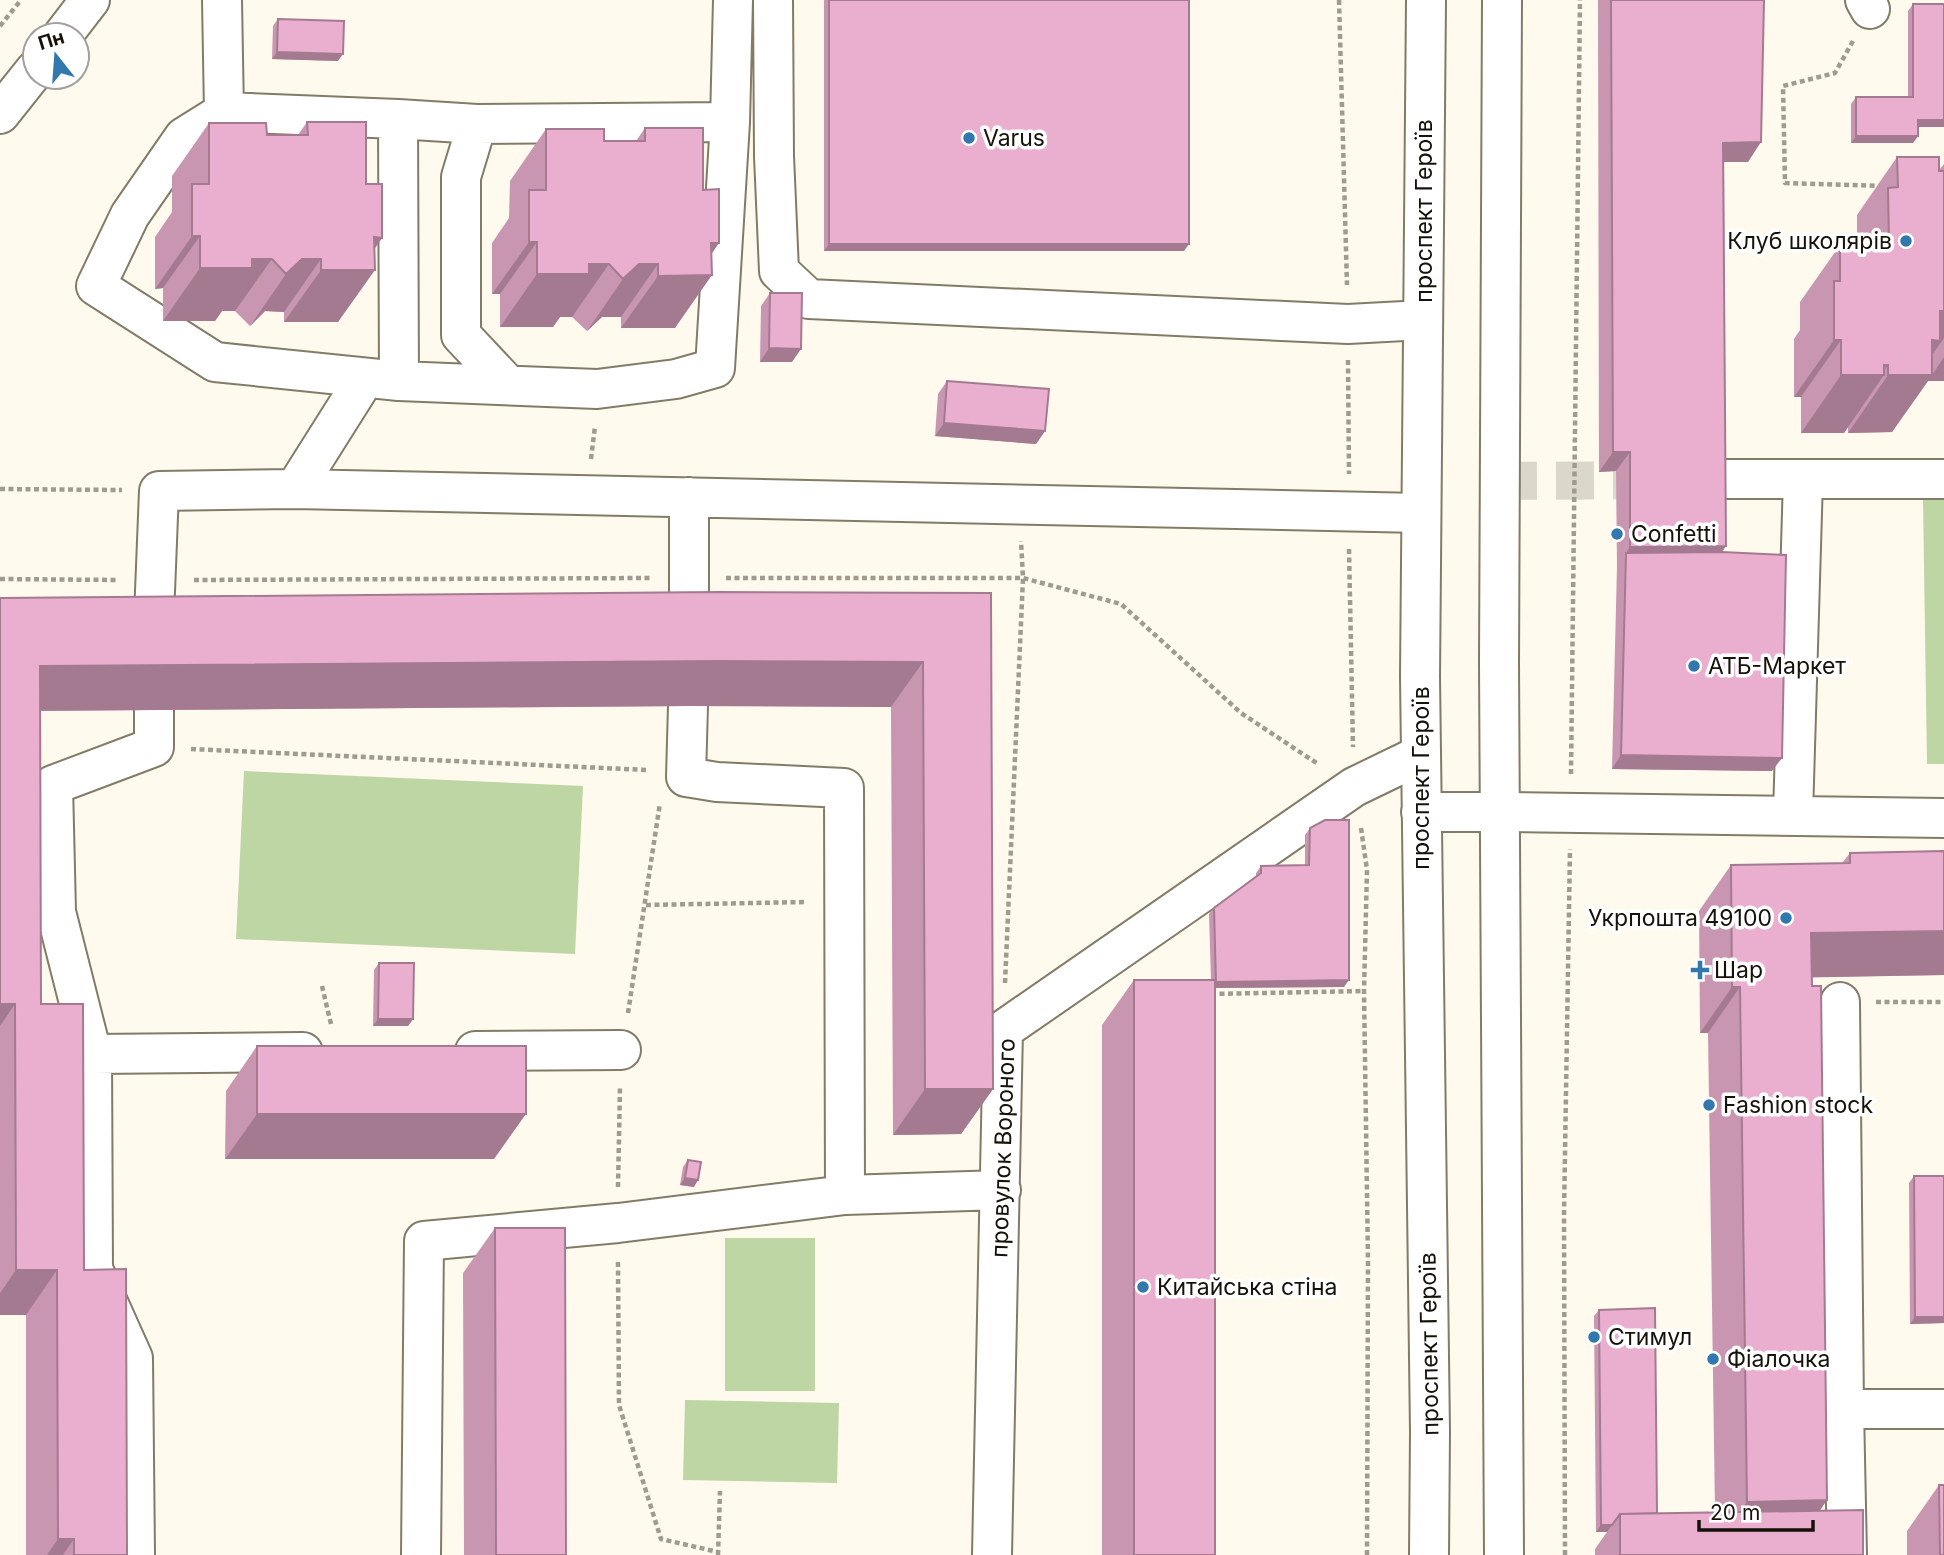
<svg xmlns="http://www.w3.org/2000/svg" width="1944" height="1555" viewBox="0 0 1944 1555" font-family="Inter,sans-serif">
	<rect width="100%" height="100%" fill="#fffaed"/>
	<path fill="#bed5a4" d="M1923,500H1944V764H1927Z
		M244,771L583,786L575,954L236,939Z
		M725,1238H815V1391H725Z
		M685,1400L839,1403L837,1483L683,1480Z"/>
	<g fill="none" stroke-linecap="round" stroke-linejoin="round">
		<path stroke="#dcd7cb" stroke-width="38" stroke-dasharray="38 19" stroke-linecap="butt" d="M1499,481L1668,480"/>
		<defs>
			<path id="minor" d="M222,0L224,112
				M773,0L774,156L779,271L809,299L1348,324L1423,320
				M1865,0L1870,9
				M398,119L224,112L184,137L130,215L96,286L215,362L399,381L398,119L477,124
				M399,381L597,389L676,379L715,368L730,122L733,0
				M507,384L461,335V177L477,124L730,122
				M1712,479H1944
				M295,489L365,378
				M689,497V638
				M153,642L159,491L295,489L1420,513
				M1500,812L1944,818
				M1793,815L1803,479
				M1840,1002L1844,1409
				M475,1051L621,1050
				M92,1054L303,1052
				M845,1195L1001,1190
				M135,1555L133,1358L93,1269L92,1054L56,912L53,785L154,747V710
				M421,1555L424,1241L618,1223L845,1195L844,788L717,782L686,777L688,706
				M992,1555L1003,1030L1354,787L1420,755
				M1847,1555L1844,1409H1944"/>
			<path id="major" d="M1426,0L1420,677L1430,1432L1429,1555
				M1502,0L1499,663L1504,1555
				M63,35L90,0
				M0,114L35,70
				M1421,812H1500"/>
		</defs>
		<use href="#minor" stroke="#827b67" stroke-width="42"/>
		<use href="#major" stroke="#827b67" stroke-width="42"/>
		<path stroke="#9f9b90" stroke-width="4.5" stroke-dasharray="5 3.5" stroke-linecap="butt" d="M1339,0L1347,285
			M0,26L21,0
			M1853,41L1835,73L1783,86L1785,183L1883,186
			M1348,360L1349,474
			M591,459L595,426
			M0,489L122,490
			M1349,549L1353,747
			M726,578H1023L1121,604L1241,713L1318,764
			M0,579L119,580
			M194,580L651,578
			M191,749L647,770
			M1571,774L1580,0
			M1361,828L1367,870L1364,991L1368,1260L1367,1555
			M646,905L806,902
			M1005,983L1023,578L1021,541
			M322,986L331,1024
			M1211,994L1364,991
			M1876,1002H1944
			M628,1013L660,803
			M618,1187L620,1087
			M618,1262L619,1405L661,1539L718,1552
			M718,1555L720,1491
			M1565,1555L1564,1214L1570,849"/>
		<use href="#minor" stroke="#fff" stroke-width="38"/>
		<use href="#major" stroke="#fff" stroke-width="38"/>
	</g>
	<path fill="#c996b2" d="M824,0H1189L1184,251H824Z
		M1598,0H1764L1748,162H1724L1726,546L1722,552L1772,771L1612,769L1617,566L1616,471L1599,472Z
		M1913,4H1944V127H1918V136L1913,143H1851V104L1856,97H1908V11Z
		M278,19L338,61L272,59L273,26Z
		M307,122L366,184L382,238L374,249L338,322H284V312L265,311L250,326L235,311H222L215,321H163V288L155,289V237L172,212V176L209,123L267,135H298Z
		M645,128L703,190L712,254L675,328H621V317H602L587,331L572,317H560L553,327H500V294H492V243L509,218L510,181L546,129L604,141H636Z
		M1897,157L1939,170L1944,164V381H1928L1892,432L1848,433V427L1844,433H1801V397H1794V339L1800,330V302L1840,245H1848L1857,232V215Z
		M770,293L792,362H760L761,306Z
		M947,381L1045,431L1036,444L935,436L938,394Z
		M991,593L993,1089L961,1134L893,1135L891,707L688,706L40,711L41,1004L84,1270L127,1555H26V1315H0V598Z
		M1310,828L1344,987L1215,988V1555H1102V1025L1134,980H1211L1209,914L1214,908L1256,876V873L1261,866L1305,865V835Z
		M1944,851V975L1812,977L1820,1511L1863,1555H1595V1549L1607,1532H1596L1594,1316L1599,1310L1657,1513L1715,1512L1708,1033H1700L1699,911L1731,865L1842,863L1850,853Z
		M379,963L413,1019L408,1026H373L374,970Z
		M257,1046L494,1159H225L226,1091Z
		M688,1160L694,1187L680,1185L683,1167Z
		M1914,1176H1944V1323L1910,1324L1909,1183Z
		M495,1228L566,1555H464L463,1273Z
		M1939,1485L1944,1555H1907V1531Z"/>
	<path fill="#a47a91" d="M277,52L343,54L338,61L272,59Z
		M1918,120H1944V127H1913Z
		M1856,136H1918L1913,143H1851Z
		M1761,142L1748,162H1710L1723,143Z
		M192,236H200L163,288L155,289Z
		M374,237L382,238L360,270H375L338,322H284L321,270Z
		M529,242H537L500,294H492Z
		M711,243H719L697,275H712L675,328H621L658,276Z
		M829,244H1189L1184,251H824Z
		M252,259H272L235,311H222L215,321H163L200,268Z
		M302,259H321L284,312L265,311L250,326L286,274Z
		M589,264H609L572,317H560L553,327H500L537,274Z
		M639,264H658L621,317H602L587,331L623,279Z
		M1944,305V338L1927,362L1932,375L1944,357V381H1928L1892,432L1848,433L1888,375L1899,369Z
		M1834,340H1841L1801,397H1794Z
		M769,348L801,349L792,362H760Z
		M1884,365H1888L1881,375H1884L1844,433H1801L1841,375Z
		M944,423L1045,431L1036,444L935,436Z
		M1613,452H1630L1616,471L1599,472Z
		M1726,546L1712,565L1626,553L1630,547Z
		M719,661L923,662L891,707L688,706L8,711L40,666Z
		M1621,755L1782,758L1772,771L1612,769Z
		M1944,931V975L1780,978L1811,933Z
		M1349,980L1344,987L1211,988L1216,982Z
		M1732,987H1740L1708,1033H1700Z
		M0,1004H15L0,1026Z
		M378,1019H413L408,1026H373Z
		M925,1089H993L961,1134L893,1135Z
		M257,1114H526L494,1159H225Z
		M685,1178L698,1180L694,1187L680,1185Z
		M16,1270H57L26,1315H0V1293Z
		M1915,1317H1944V1323L1910,1324Z
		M1827,1500L1796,1546L1715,1547L1747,1502Z
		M1601,1525H1612L1607,1532H1596Z
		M58,1539H74L63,1555H47Z"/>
	<path fill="#eaafcf" stroke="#a47a91" stroke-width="2" d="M829,0H1189V244H829Z
		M1611,0H1764L1761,142L1723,143L1726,546L1630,547V452H1613Z
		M1913,4H1944V120H1918V136H1856V97H1913Z
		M278,19L344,21L343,54L277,52Z
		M307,122H366V184H382V238L374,237L375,270H321V259H302L286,274L272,259H252V268H200V236H192V184H209V123H266L267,135H308Z
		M645,128H703V190L719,189V243H711L712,275L658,276V264H639L623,279L609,264H589V274H537V242H529V190H546V129H604V141H645Z
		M1897,157H1939V171H1944V311H1940V341L1932,340V375H1888V365H1884V375H1841V340H1834V281H1840V245L1889,244L1888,188L1898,187Z
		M770,293H802L801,349L769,348Z
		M947,381L1049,389L1045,431L944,423Z
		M1722,552L1786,555L1782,758L1621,755L1626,553Z
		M720,592L991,593L993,1089H925L923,662L719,661L40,666L41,1004H83L84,1270L126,1269L127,1555H74V1539H58L57,1270H16L15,1004H0V598Z
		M1325,820H1349V980L1216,982L1214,908L1261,873V866L1309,865L1310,828Z
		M1944,851V931L1811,933L1812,986H1821L1827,1500L1747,1502L1740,987H1732L1731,865L1850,863V853Z
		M379,963H414L413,1019H378Z
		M1134,980H1215V1555H1134Z
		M257,1046H526V1114H257Z
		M688,1160L701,1162L698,1180L685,1178Z
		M1914,1176H1944V1317H1915Z
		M495,1228H565L566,1555H496Z
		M1655,1308L1657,1513L1620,1514L1612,1525H1601L1599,1310Z
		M1939,1485H1944V1555H1940Z
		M1863,1510V1555H1620V1514Z"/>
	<g fill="#3378ad" stroke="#fff" stroke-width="2.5">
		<circle cx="969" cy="138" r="7"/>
		<circle cx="1906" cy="241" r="7"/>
		<circle cx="1617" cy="534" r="7"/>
		<circle cx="1694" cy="666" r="7"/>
		<circle cx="1786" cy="918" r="7"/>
		<path d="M1696.5 959.5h7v7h7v7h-7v7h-7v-7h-7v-7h7z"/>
		<circle cx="1709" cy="1105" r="7"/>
		<circle cx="1143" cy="1287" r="7"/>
		<circle cx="1594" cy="1337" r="7"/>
		<circle cx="1713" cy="1359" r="7"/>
	</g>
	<g text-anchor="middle" stroke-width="7" stroke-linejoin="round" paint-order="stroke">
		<g font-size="23" fill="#15120a" stroke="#fff" text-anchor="start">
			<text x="983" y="146">Varus</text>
			<text x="1892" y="249" text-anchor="end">Клуб школярів</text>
			<text x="1631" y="542">Confetti</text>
			<text x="1708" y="674">АТБ-Маркет</text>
			<text x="1772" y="926" text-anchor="end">Укрпошта 49100</text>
			<text x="1714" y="978">Шар</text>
			<text x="1723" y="1113">Fashion stock</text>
			<text x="1157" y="1295">Китайська стіна</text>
			<text x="1608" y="1345">Стимул</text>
			<text x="1727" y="1367">Фіалочка</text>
		</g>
		<g font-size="23" fill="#15120a" stroke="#fff">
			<text transform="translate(1424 211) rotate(-90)" y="8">проспект Героїв</text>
			<text transform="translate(1421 778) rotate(-90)" y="8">проспект Героїв</text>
			<text transform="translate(1003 1148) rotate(-88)" y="8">провулок Вороного</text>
			<text transform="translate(1429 1344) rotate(-91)" y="8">проспект Героїв</text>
		</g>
	</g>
	<g transform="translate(56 56) rotate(343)"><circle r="33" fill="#ffffff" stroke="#a1a09d" stroke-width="2"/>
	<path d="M0-5L12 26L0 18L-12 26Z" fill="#3378ad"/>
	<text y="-10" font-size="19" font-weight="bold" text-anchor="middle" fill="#15120a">Пн</text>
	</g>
	<path d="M1699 1520v10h114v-10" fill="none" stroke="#15120a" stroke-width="3.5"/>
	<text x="1710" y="1520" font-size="21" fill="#15120a" stroke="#ffffff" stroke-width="5" paint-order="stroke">20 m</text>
</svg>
